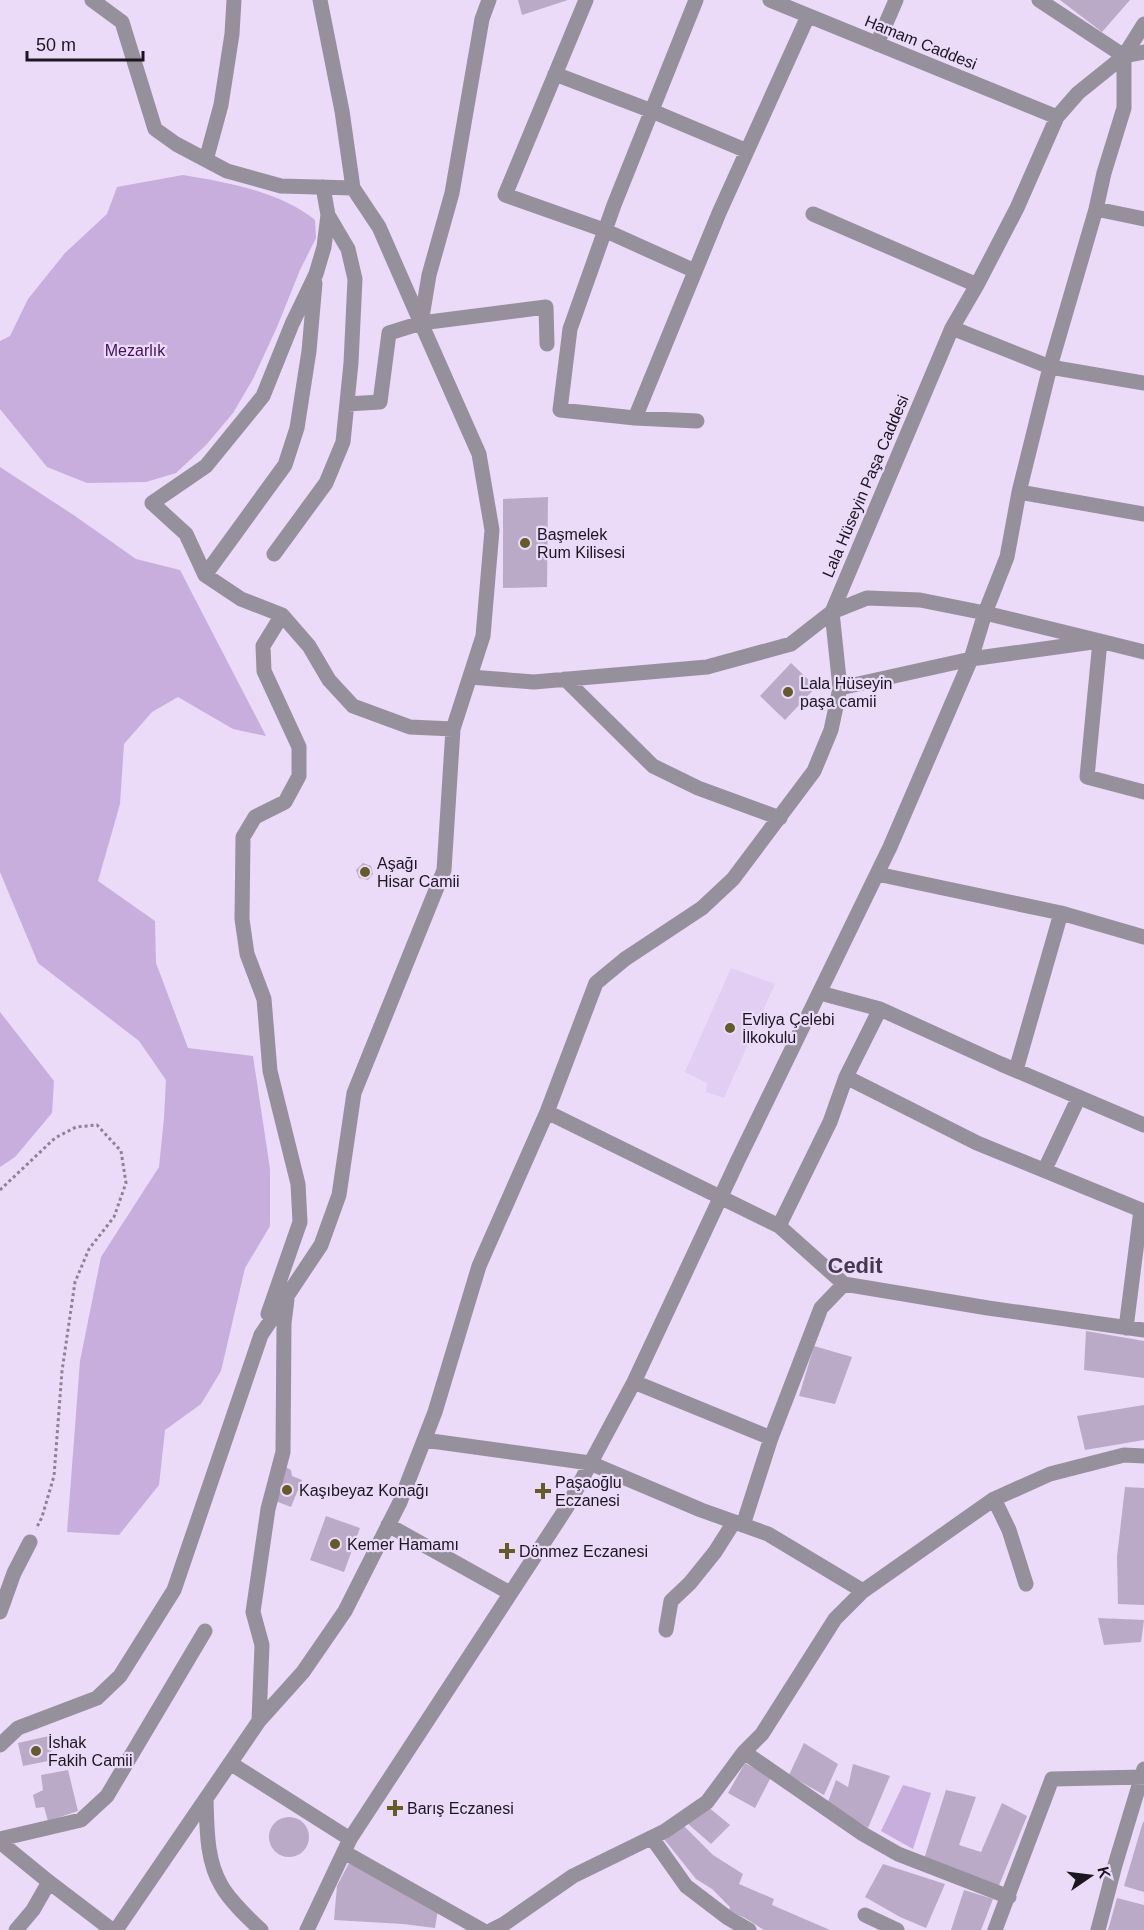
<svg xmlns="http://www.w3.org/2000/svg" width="1144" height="1930" viewBox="0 0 1144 1930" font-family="Helvetica,sans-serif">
	<rect width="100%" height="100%" fill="#ebdaf8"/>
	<path fill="#e2cef2" d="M731,968L775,984L724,1098L706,1092L707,1083L685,1072Z"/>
	<path fill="#c8aedd" d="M183,175C226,182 281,192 315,220L316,238L300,270L277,327L253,379L233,413L206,445L176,473L146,482L87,483L47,467L0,409V341L10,336L28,299L65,253L107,214L117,187Z
		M0,467L75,516L136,559L180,570L266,736L233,729L178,697L152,712L124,744L120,804L98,881L155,921L156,963L188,1048L253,1056L270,1169V1226L245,1268L221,1371L201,1404L165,1430L159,1485L119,1535L67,1532L80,1361L101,1257L159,1167L164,1118L166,1080L139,1041L38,963L0,872Z
		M0,1012L54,1081L52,1113L15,1157L0,1167Z
		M903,1785L931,1793L913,1849L881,1831Z"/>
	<path fill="#bbaac7" d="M518,0H568L522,15Z
		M1060,0H1130L1102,32Z
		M548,497L547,587L503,588V499Z
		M791,663L816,687L785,720L760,696Z
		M363,863L371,866L373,874L368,880L359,878L356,870Z
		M1086,1331L1144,1341V1378L1084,1370Z
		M814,1346L852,1357L835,1404L799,1396Z
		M1144,1405V1440L1085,1450L1077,1416Z
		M282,1465L291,1470L292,1476L302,1480L291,1507L273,1500Z
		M1125,1487L1144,1488V1605L1118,1604L1117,1557Z
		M326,1516L360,1528L344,1572L310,1560Z
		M1098,1618L1144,1620L1141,1642L1104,1645Z
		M49,1736L53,1760L23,1766L18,1743Z
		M804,1743L838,1764L824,1795L789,1775Z
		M745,1763L771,1777L755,1808L728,1793Z
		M853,1764L890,1776L868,1828L828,1802L836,1780L848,1787Z
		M68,1770L78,1811L48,1821L44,1807L36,1808L33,1795L43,1790L41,1775Z
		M946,1790L976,1797L959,1845L981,1852L1002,1803L1027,1816L998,1888L924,1859Z
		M707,1806L730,1825L711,1844L687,1823Z
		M269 1837a20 20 0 1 1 40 0a20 20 0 1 1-40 0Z
		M1143,1822H1144V1892L1124,1886Z
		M682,1824L713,1855L743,1874L739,1884L774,1899L772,1905L830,1930H764L745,1918L729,1911L730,1907L712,1889L696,1879L664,1839Z
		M349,1863L438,1910L435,1928L403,1924L334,1920L337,1886Z
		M883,1864L945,1884L926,1928L900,1917L865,1897Z
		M964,1890L993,1899L981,1930H951Z
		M1117,1898L1144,1905V1930H1108Z"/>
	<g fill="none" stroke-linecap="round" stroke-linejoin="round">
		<path stroke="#8e8297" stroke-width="3" stroke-dasharray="3 3" stroke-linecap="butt" d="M0,1190L55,1138L76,1127L97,1125L121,1151L126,1183L114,1217L89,1249L75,1282L62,1371L54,1476L42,1517L36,1529"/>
		<path stroke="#96909c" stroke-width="15" d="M92,0L122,22L155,129L176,144L227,171L281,186L353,188L379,227L421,323
			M320,0L342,111L353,188
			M586,0L505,195L604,230L695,271
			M696,0L614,205L570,329L560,410L635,418L697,421
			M770,0L1057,117
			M1039,0L1124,56
			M877,44L896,0
			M1124,56L1144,52
			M555,74L652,111L747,151
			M206,160L221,105L232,34L234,0
			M323,187L328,215L324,247L316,274L292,324L263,396L206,466L152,503L186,534L205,575L241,599L282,615L309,646L329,680L353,706L410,727L453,729
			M1096,209L1144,219
			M813,214L977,285
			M952,328L1050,367L1144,383
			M347,404L380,402L389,333L421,323L546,307L547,344
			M635,418L719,213L808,16
			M1019,492L1144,514
			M274,554L326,483L343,442L351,363L355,279L348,249L328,215
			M205,575L285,465L297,428L309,351L315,283
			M470,677L534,682L707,667L791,644L832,612L952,328L977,285L1017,208L1057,117L1078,93L1124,56
			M565,679L653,766L698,788L780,818
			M840,688L971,659L1100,641L1144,652
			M877,874L1061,913L1144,937
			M820,993L880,1009L1001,1064L1144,1125
			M1016,1070L1061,913
			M846,1077L977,1143L1141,1210L1126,1328
			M547,1112L779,1226L844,1284L988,1308L1144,1330
			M1045,1169L1079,1097
			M779,1226L830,1122L846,1077L880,1009
			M268,1314L300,1222L298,1184L270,1071L264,999L247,954L242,919L243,837L255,817L285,802L299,776V747L264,671L263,646L282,615
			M634,1382L771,1438
			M424,1440L590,1463L701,1510L768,1534L863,1591
			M994,1499L1009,1530L1026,1584
			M388,1525L510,1593
			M743,1525L771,1438L821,1308L844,1284
			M0,1612L14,1573L30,1542
			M666,1630L671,1601L690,1583L715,1552L734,1522
			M259,1721L262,1645L253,1612L268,1509L283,1452L284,1323L287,1299
			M0,1745L18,1728L97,1698L120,1676L174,1590L261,1335L321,1245L339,1195L354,1093L444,870L453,729L483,636L492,530L479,454L421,323L429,275L452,193L482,19L489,0
			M744,1752L863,1834L898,1854L1009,1897
			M230,1763L350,1839
			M206,1799C207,1827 206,1859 221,1885C230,1901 247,1917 261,1930
			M652,1838L686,1886L728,1918L749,1930
			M0,1839L81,1820L107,1796L205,1631
			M0,1842L49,1882L112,1930
			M344,1852L482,1930
			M865,1915L897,1930
			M16,1930L33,1910L49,1882
			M116,1930L259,1721L303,1672L345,1611L400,1502L435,1412L479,1266L547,1112L596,983L625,959L702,908L733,879L814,771L831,730L840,688L832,612L867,598L920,600L985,613L1100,641L1087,777L1144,792
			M307,1930L350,1839L567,1507L634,1382L738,1160L890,847L971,659L985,613L1007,557L1019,492L1050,367L1096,209L1104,173L1124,108V56L1144,24
			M492,1930L504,1924L573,1876L665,1831L707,1802L744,1752L762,1734L835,1619L863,1591L994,1499L1050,1474L1124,1455L1144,1456
			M995,1930L1052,1779L1144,1777
			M1098,1930L1115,1865L1144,1769"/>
	</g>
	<g fill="#645b28" stroke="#ebdaf8" stroke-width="2">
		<circle cx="525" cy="543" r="6"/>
		<circle cx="788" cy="692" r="6"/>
		<circle cx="365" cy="872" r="6"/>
		<circle cx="730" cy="1028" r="6"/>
		<circle cx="287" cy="1490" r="6"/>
		<path d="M540 1482h6v6h6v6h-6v6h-6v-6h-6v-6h6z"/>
		<circle cx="335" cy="1544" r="6"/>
		<path d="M504 1542h6v6h6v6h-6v6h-6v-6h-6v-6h6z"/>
		<circle cx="36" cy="1751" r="6"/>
		<path d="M392 1799h6v6h6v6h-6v6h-6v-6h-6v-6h6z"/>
	</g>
	<g text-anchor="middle" stroke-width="4.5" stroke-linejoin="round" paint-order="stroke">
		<g font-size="16" fill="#1c1621" stroke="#ebdaf8">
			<text transform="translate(921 42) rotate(22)" y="6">Hamam Caddesi</text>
			<text transform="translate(865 486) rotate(-67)" y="6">Lala Hüseyin Paşa Caddesi</text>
		</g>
		<g font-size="16" fill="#450e62" stroke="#ebdaf8">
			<text x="135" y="356">Mezarlık</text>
		</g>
		<g font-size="16" fill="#1c1621" stroke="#ebdaf8" text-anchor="start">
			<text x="537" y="540">Başmelek<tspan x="537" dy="18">Rum Kilisesi</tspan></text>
			<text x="800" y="689">Lala Hüseyin<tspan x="800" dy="18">paşa camii</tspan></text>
			<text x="377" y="869">Aşağı<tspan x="377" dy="18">Hisar Camii</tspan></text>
			<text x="742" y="1025">Evliya Çelebi<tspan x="742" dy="18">İlkokulu</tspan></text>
			<text x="555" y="1488">Paşaoğlu<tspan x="555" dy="18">Eczanesi</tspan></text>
			<text x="299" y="1496">Kaşıbeyaz Konağı</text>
			<text x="347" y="1550">Kemer Hamamı</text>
			<text x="519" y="1557">Dönmez Eczanesi</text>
			<text x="48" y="1748">İshak<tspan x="48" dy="18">Fakih Camii</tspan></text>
			<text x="407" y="1814">Barış Eczanesi</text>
		</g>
		<g font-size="22" font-weight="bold" fill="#463851" stroke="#ebdaf8">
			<text x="855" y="1273">Cedit</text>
		</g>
	</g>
	<g transform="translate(1090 1876) rotate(76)" stroke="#ebdaf8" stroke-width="4.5" paint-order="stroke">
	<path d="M0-4.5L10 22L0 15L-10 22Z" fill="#1c1621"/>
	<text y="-9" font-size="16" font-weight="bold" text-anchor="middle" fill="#1c1621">K</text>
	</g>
	<path d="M27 51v9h116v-9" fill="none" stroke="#1c1621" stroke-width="3"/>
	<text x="36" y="51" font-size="18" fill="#1c1621" stroke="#ebdaf8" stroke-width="4.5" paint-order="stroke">50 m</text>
</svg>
